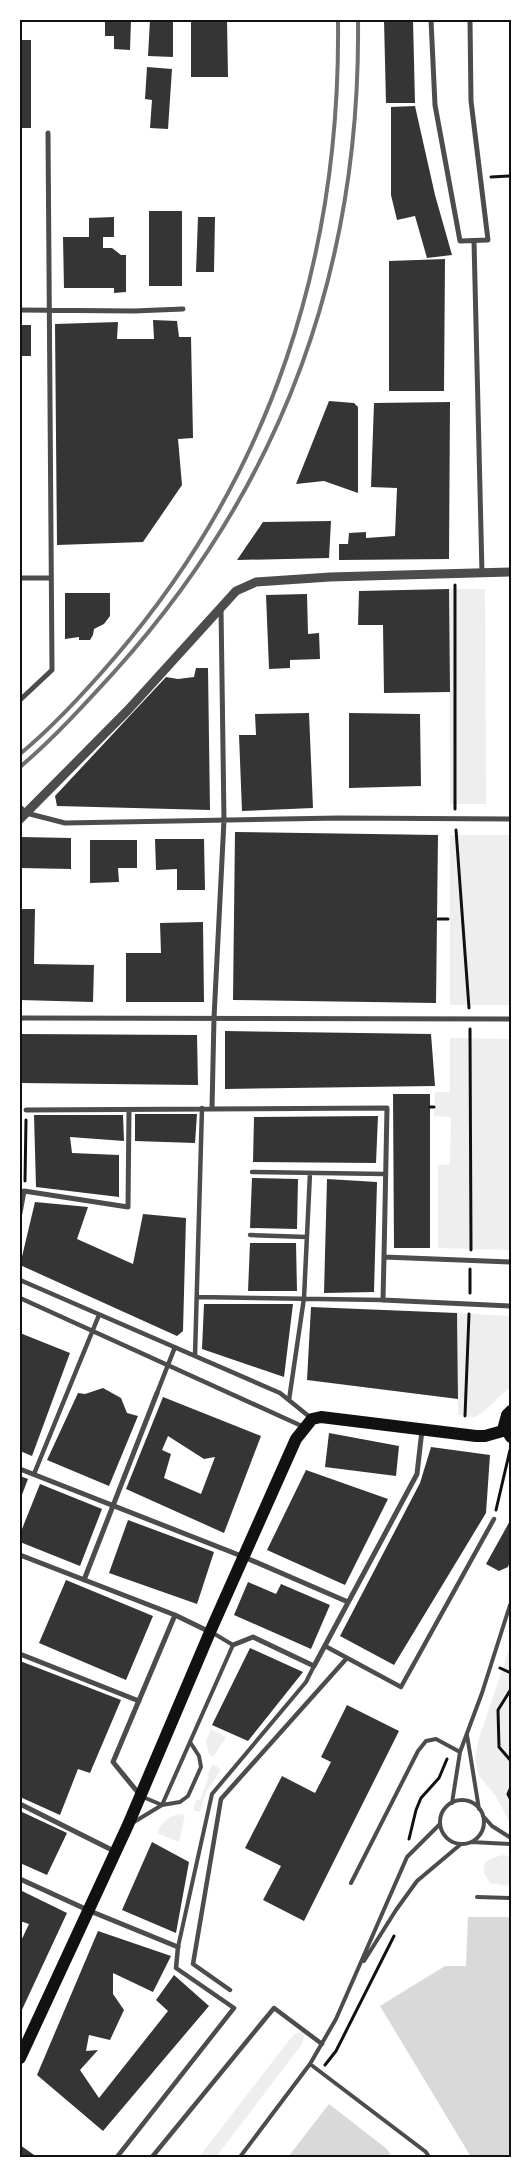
<svg xmlns="http://www.w3.org/2000/svg" width="531" height="2177" viewBox="0 0 531 2177" font-family="Helvetica,sans-serif">
	<rect width="100%" height="100%" fill="#fff"/>
	<path fill="#eee" d="M449,589H485L486,804H450Z
		M450,835H511V1005H450Z
		M450,1038L511,1039V1250L438,1248V1165L450,1164L451,1117L434,1116L435,1092H450Z
		M457,1313L511,1316V1387C501,1393 482,1416 474,1417C469,1417 463,1415 458,1415Z
		M511,1644V1825L495,1795L479,1776L475,1759L479,1738Z
		M211,1729L226,1737L213,1757L209,1754L206,1741Z
		M213,1764L221,1770L206,1792L200,1812L193,1810L197,1799L200,1800L209,1776L207,1775Z
		M179,1814L185,1815L179,1842L157,1833C162,1822 167,1817 179,1814Z
		M504,1855L511,1857V1886L490,1883C478,1865 483,1859 504,1855Z
		M299,2032H303L304,2037L302,2044L216,2157H199L293,2035Z"/>
	<path fill="#d9d9d9" d="M468,1917H511V2157H471L380,2006L445,1966H466Z
		M329,2104L387,2149L392,2157H288Z"/>
	<path fill="#353535" fill-rule="evenodd" d="M105,20H131L130,50L114,49V36H105Z
		M150,20H173V57L148,56Z
		M191,20H227L228,77H191Z
		M384,20H413L415,103H386Z
		M20,40H31V128H20Z
		M147,67L172,69L168,129L150,128L152,100L145,99Z
		M415,106L435,195L452,255L427,258L415,216L397,220L391,195V107Z
		M149,211H182V286H149Z
		M114,217V237H103V248H112L121,255H126V292L114,293V288H64L63,237H89V218Z
		M198,217H215L214,272H196Z
		M445,259L444,391H389V261Z
		M153,320L177,321L179,337H191L193,438L178,439L182,485L143,542L57,545L55,324L118,322L117,339H154Z
		M20,325H31V356H20Z
		M329,401L354,403L358,407V493L324,481L296,484Z
		M450,402L449,559L339,560V544H348L349,533L366,532V538L395,536L397,488L371,487L374,403Z
		M331,521L329,558L237,560L263,522Z
		M449,589L450,692L384,693L383,625H358L359,591Z
		M65,593H110V616L104,624L94,629L93,635L90,640H79V637L65,639Z
		M307,594L308,634L319,633L320,659L290,660V668L269,669L266,595Z
		M196,668H208L210,810L57,806L55,796L166,677L178,679L194,677Z
		M309,713L313,808L242,811L239,735H256L255,714Z
		M349,713L420,714L421,786L349,788Z
		M235,832L438,835L436,1003L233,1000Z
		M20,837L71,838V869L20,868Z
		M155,839H204L205,890H177V869L156,870Z
		M90,840H137V868H118L119,882L90,883Z
		M20,909H35L34,964L94,965L93,1002L20,1000Z
		M203,922L204,1002H126V953H161L160,923Z
		M225,1031L431,1034L435,1086L225,1089Z
		M20,1034L197,1035L198,1085L20,1083Z
		M393,1094H430V1248H394Z
		M135,1114H197L195,1143L135,1141Z
		M34,1115H123L124,1141L70,1137L72,1153L119,1155V1197L36,1187Z
		M378,1116L376,1163L253,1162L254,1117Z
		M252,1178L298,1179L297,1229L250,1228Z
		M327,1179L377,1182L374,1292L324,1293Z
		M35,1202L88,1207L77,1239L133,1264L143,1214L186,1218L183,1331L177,1336L20,1265Z
		M250,1243H296L297,1291H248Z
		M204,1304H293L284,1377L202,1349Z
		M311,1307L457,1313L458,1399L307,1380Z
		M20,1333L70,1353L32,1456L20,1451Z
		M103,1388L121,1398L127,1413L138,1416L109,1486L47,1460L78,1393L85,1394Z
		M163,1397L261,1436L224,1533L126,1489ZM168,1436L204,1459L215,1457L201,1494L164,1478L171,1454L162,1450Z
		M329,1433L399,1446L396,1476L325,1467Z
		M431,1447L490,1455L486,1513L394,1665L340,1636L420,1483Z
		M306,1470L388,1499L345,1585L267,1550Z
		M20,1476L28,1479L20,1500Z
		M40,1484L102,1509L80,1566L20,1542V1534Z
		M511,1519V1558L508,1567L499,1571L486,1564Z
		M128,1520L214,1552L197,1604L109,1573Z
		M66,1580L153,1616L126,1680L39,1643Z
		M248,1582L276,1594L281,1584L330,1605L311,1649L234,1615Z
		M250,1648L303,1672L248,1741L212,1725Z
		M20,1661L121,1700L90,1773L78,1769L60,1815L20,1797Z
		M347,1705L399,1731L304,1921L263,1900L281,1866L245,1848L282,1776L315,1793L331,1762L321,1757Z
		M20,1811L67,1833L47,1875L20,1863Z
		M152,1842L189,1862L176,1933L122,1910Z
		M20,1890L67,1913L20,2014V1943L29,1924L20,1921Z
		M98,1931L171,1956L153,1992L113,1973V1994L124,2010L110,2040L89,2035L86,2051L98,2050L80,2070L99,2098L168,2011L156,2000L174,1975L209,2006L103,2131L37,2075Z
		M20,2145L37,2157H20Z"/>
	<g fill="none" stroke-linecap="round" stroke-linejoin="round">
		<path stroke="#111" stroke-width="3" d="M491,177L509,176
			M455,585V809
			M456,830L469,1008
			M438,919H448
			M470,1029L471,1250
			M430,1107H434
			M25,1181L26,1120
			M470,1293V1269
			M465,1416L469,1314
			M496,1510L510,1450
			M500,1668L511,1673
			M511,1689L498,1710L499,1747L511,1761
			M511,1787L508,1794L511,1800
			M409,1839L416,1810L421,1798L439,1778L447,1759
			M325,2065L336,2051L394,1936"/>
		<path stroke="#4c4c4c" stroke-width="4" d="M467,1735L479,1809
			M143,1797L162,1805L180,1802L188,1796L201,1767L199,1756L190,1742
			M440 1822a22 22 0 1 1 44 0a22 22 0 1 1-44 0Z
			M452,1803L460,1752L482,1693L510,1605
			M162,1805L233,1645L213,1633
			M483,1816L492,1826L511,1838
			M134,1822L162,1805
			M471,1842L511,1844
			M351,1883L418,1751L426,1741L436,1739L460,1752
			M477,1897L511,1898
			M178,1947L212,1794L306,1682L314,1666
			M364,1961L396,1910L417,1881L461,1844
			M310,2064L426,2152L429,2157
			M240,2157L310,2064L336,2019L407,1857L440,1824"/>
		<path stroke="#4c4c4c" stroke-width="4.5" d="M252,1172L385,1174
			M250,1235L307,1237
			M20,1280L280,1393L311,1418
			M198,1297L383,1300
			M20,1298L304,1427
			M195,1356L202,1108
			M157,1393L175,1347
			M289,1400L304,1298L310,1173
			M34,1474L99,1315
			M325,1646L401,1687L494,1519
			M230,1990L193,1964L221,1799L347,1658
			M117,2157L234,2008L176,1968L178,1947
			M152,2157L274,2008L322,2044"/>
		<path stroke="#4c4c4c" stroke-width="5" d="M431,20L435,105L460,241L488,240L471,101L470,20
			M474,241L482,573
			M20,310L134,311L183,309
			M20,578H50
			M20,700L52,670L48,133
			M20,807L26,813L65,823L339,818L511,819
			M20,1018L511,1019
			M212,1108L214,1018L224,820L221,608
			M26,1110L387,1108L384,1257
			M20,1213L24,1191L128,1207L129,1110
			M511,1262L384,1257L383,1300L511,1306
			M20,1469L244,1557L348,1602
			M20,1555L175,1615L210,1632
			M84,1580L157,1393
			M233,1645L253,1637L314,1666L417,1474L422,1430
			M20,1654L139,1701
			M140,1795L113,1762L175,1615
			M20,1804L116,1852
			M20,1879L90,1911L178,1947"/>
		<path stroke="#4c4c4c" stroke-width="9" d="M20,819L128,710L236,591L256,582L330,577L511,572"/>
		<path stroke="#111" stroke-width="12" d="M511,1411L507,1415L504,1426L511,1437
			M20,2058L128,1825L210,1632L296,1439L312,1419L321,1417L476,1436H485L506,1430"/>
		<path stroke="#707070" stroke-width="4" d="M20,754C55,725 86,691 116,656C271,475 341,257 338,20
			M20,767C55,737 85,704 116,670C282,485 361,269 358,20"/>
	</g>
	<rect width="531" height="2177" fill="none" stroke="#ffffff" stroke-width="42"/>
	<rect x="21" y="21" width="489" height="2135" fill="none" stroke="#111" stroke-width="2"/>
</svg>
